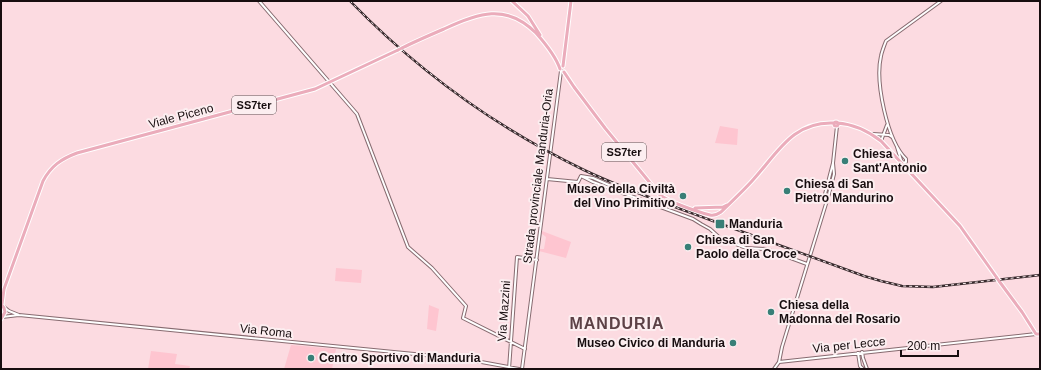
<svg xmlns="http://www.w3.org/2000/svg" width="1041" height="370" viewBox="0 0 1041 370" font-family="Arial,sans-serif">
	<rect width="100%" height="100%" fill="#fcdbe1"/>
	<path fill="#fec5d0" d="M720,126L738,129L737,145L715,143Z
		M542,231L571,242L566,258L539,251L540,249H544L546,237L541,233Z
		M336,268L362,270L361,283L335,281Z
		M429,305L439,309L436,331L427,329Z
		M291,345L336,349L332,369H284Z
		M151,351L177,354L175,364L190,366L189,369H148Z"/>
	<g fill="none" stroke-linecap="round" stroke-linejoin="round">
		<defs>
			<path id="minor" d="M259,1L357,114L408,247L432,268L466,306L463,318L525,349
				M873,134L889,135L892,137
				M881,141L887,125
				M897,147L902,163L906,162V159C887,140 875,82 881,56C882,51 884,46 886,41L941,1
				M581,176L593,182L693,219L701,224L710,229L720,238L746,248L766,249L807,264
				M581,176L593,178L618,189
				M547,179L578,182L581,176
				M825,194L833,163L837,126
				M4,307L9,311L19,315L465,359L519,369
				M2,317L19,315
				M862,352L863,358L867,369
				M858,353L860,366L863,369
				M779,362L1036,334
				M779,362L782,347L829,194L834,174L833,163
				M509,369L517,257L537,260
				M522,369L561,71
				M774,369L779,362"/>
			<path id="major" d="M512,1L528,16L540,35
				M402,48C416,41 430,35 444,29C478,13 506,3 536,33C544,42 556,57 560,69
				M563,66L571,1
				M564,72L574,87L605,128L660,195C669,202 698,212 710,215C714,216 718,214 721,212C732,201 742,192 752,181C777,154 792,121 834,123
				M834 124a2 2 0 1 1 4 0a2 2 0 1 1-4 0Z
				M837,123C854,124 868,131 881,141L960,226L997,278
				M695,208L723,207L727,205
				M999,281L1022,312L1036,334H1040
				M1,304L4,308L5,312L1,319
				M2,304L4,289L43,181C51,166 61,159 77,153L315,89L398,50"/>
		</defs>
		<use href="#minor" stroke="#876b70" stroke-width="4"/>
		<use href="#major" stroke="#fff" stroke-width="5"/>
		<use href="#minor" stroke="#fff" stroke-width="2"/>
		<use href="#major" stroke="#ebacbb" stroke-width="3"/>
		<defs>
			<path id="rail" d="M350,1C417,70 497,128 584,170C626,190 670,205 713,221C764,240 814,258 864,276L881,281L902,286L933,287L1040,275"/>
		</defs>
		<use href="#rail" stroke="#382a2d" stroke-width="2.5"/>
		<use href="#rail" stroke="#fceef0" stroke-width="1" stroke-dasharray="3" stroke-linecap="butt"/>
		<defs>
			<path id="major-bridge" d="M398,50L402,48
				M997,278L999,281"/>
		</defs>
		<use href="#major-bridge" stroke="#fff" stroke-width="5" stroke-linecap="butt"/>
		<use href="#major-bridge" stroke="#ebacbb" stroke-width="3"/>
	</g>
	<g fill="#387f77" stroke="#fceef0" stroke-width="1.5">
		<circle cx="845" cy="161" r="4"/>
		<circle cx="787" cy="191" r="4"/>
		<circle cx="683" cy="196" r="4"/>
		<rect x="715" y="219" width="10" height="10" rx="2"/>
		<circle cx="688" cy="247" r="4"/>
		<circle cx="771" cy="312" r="4"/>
		<circle cx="733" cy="343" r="4"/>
		<circle cx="311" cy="358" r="4"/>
	</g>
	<g text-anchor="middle" stroke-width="4" stroke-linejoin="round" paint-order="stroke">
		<g fill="#fceef0" stroke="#5c5052" stroke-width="1">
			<rect x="232" y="96" width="44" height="18" rx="3"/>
			<rect x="602" y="143" width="44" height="18" rx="3"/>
		</g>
		<g font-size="11" font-weight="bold" fill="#170d0f">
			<text x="254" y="109">SS7ter</text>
			<text x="624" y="156">SS7ter</text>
		</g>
		<g font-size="12" fill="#170d0f" stroke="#fceef0">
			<text transform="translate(181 116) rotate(-15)" y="4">Viale Piceno</text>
			<text transform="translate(538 176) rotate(-83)" y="4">Strada provinciale Manduria-Oria</text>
			<text transform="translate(504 311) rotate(-86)" y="4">Via Mazzini</text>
			<text transform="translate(266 331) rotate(6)" y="4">Via Roma</text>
			<text transform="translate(849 345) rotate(-6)" y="4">Via per Lecce</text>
		</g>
		<g font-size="12" font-weight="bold" fill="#170d0f" stroke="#fceef0" text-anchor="start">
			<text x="853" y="158">Chiesa<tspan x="853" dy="14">Sant'Antonio</tspan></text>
			<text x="795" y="188">Chiesa di San<tspan x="795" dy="14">Pietro Mandurino</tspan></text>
			<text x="675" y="193" text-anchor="end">Museo della Civiltà<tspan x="675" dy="14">del Vino Primitivo</tspan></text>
			<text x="729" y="228">Manduria</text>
			<text x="696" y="244">Chiesa di San<tspan x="696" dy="14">Paolo della Croce</tspan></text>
			<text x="779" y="309">Chiesa della<tspan x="779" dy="14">Madonna del Rosario</tspan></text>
			<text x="725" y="347" text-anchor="end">Museo Civico di Manduria</text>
			<text x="319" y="362">Centro Sportivo di Manduria</text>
		</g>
		<g font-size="16" font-weight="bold" letter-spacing="1" fill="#5c4146" stroke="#fceef0">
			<text x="617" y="329">MANDURIA</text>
		</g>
	</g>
	<rect width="1041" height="370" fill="none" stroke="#170d0f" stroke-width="4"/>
	<path d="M901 350v6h57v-6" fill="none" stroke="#170d0f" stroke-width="2"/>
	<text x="907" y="350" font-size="12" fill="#170d0f" stroke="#fceef0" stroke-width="3" paint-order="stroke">200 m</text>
</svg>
